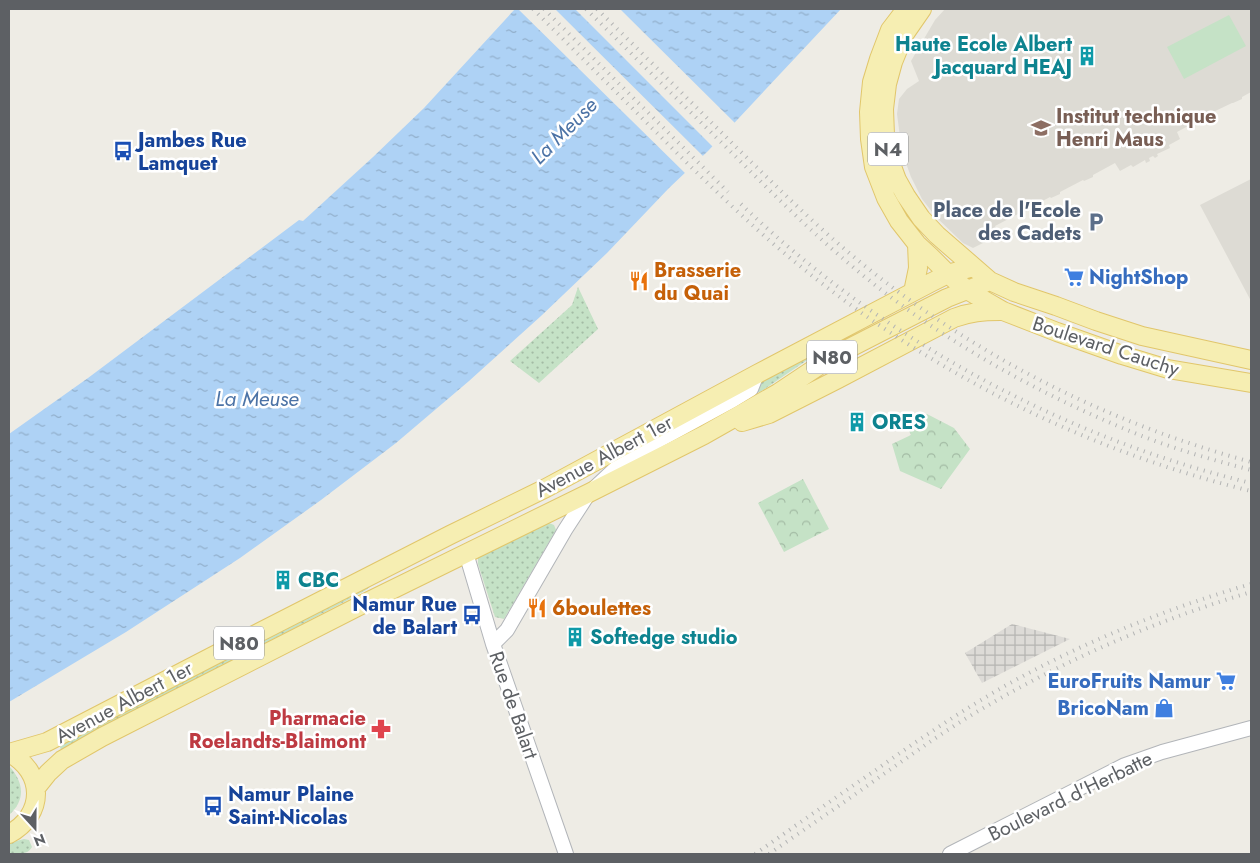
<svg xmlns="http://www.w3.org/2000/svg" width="1260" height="863" viewBox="0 0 1260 863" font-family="Jost,sans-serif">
	<defs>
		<pattern id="industrial-grid" width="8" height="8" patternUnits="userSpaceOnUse" patternTransform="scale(1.25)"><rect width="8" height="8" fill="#dddbd7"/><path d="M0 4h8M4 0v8" fill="none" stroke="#b6b5b2"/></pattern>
		<pattern id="grass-dots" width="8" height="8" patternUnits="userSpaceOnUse" patternTransform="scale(1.25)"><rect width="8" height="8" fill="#c5e2c6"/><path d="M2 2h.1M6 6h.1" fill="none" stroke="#a3bba4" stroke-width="1.8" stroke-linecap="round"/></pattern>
		<pattern id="forest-crowns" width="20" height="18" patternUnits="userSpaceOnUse" patternTransform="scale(1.25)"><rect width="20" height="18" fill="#c5e2c6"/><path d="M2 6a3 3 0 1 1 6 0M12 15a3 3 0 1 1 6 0" fill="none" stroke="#a3bba4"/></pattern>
		<pattern id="water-ripples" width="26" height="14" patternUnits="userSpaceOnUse" patternTransform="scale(1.25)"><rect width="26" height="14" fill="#aed2f5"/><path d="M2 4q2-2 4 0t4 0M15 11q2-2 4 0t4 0" fill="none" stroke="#91aeca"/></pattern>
	</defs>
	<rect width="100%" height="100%" fill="#eeece5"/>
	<path fill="url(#industrial-grid)" d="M1012,624L1070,639L982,683L965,653Z"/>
	<path fill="#dddbd4" d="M945,9H1251V92L1242,97V99L1233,103H1232L1209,114V116L1200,120H1199L1177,132L1180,139L1169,145L1170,148L1157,154L1158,156L1155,158L1153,156L1149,158L1150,161L1146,163L1145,160L1133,167L1131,165L1120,171L1115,163L1093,175V177L1084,181L1083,180L1060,192V194L1051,198L1050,197L1028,209V211L1019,215L1018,214L995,226L999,235L973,248L963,243L936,217L922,199L911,177L902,152L897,114L899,99L907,89L919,81L911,61L935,20Z
		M1251,179V301L1200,205Z"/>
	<path fill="url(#grass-dots)" d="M578,287L598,329L539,383L510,361L572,305Z
		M822,350L760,392H756V384Z
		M549,523L554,525L556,530L504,619L495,617L478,564V557Z
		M386,573L366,590L344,602L61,750L58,741Z
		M9,766C24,782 26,800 9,815Z
		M24,839L29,840L32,847C27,856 18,853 9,853V843Z"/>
	<path fill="url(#forest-crowns)" d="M927,414L954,428L970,449L941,489L900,471L892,444L911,435L906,424Z
		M803,479L829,529L784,552L758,503Z"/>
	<path fill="#c5e2c6" d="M1229,15L1246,46L1184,79L1167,47Z"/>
	<path fill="url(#water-ripples)" d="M515,9H841L708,151L669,188L607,253L541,316L469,381L396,443L321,500L240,558L126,632L9,702V434L88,378L299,220L303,221L373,157L424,108Z"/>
	<path fill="#eeece5" d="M518,9H555L705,158L687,175Z
		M575,9H620L736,124L714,148Z"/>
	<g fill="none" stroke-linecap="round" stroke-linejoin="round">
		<defs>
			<path id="minor" d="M466,553L493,644L566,854
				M493,644L507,630L565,530L589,493L618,466L641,450L733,400L751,389L757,374
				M950,854L1125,765L1162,752L1251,728"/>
			<path id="major" d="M906,9L890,30L879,59L872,82L869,112L870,139L874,167L886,198L899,221L917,244L930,256L948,274L967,290L984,300L1003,311L1057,332L1122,355L1168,369L1251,383
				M922,9L904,35L893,62L887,84L884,109L885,135L890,161L897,180L906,196L921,218L937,235L990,281L1014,292L1056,306L1096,321L1142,336L1251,360
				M913,292L918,268L917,244
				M742,422L769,414L838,379L954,318C970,312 983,311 1000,311
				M9,753L47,742L215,655L450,535L546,488L757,374L932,282L948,274L973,267
				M9,753C45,772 45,815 9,834
				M36,788L48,773L62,760L102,737L367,602L589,493L704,435L778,393L832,357L947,298L990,281"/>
		</defs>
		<use href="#minor" stroke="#b2b5b9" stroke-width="16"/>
		<use href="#major" stroke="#e1c66b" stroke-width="20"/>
		<use href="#minor" stroke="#fff" stroke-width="14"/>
		<use href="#major" stroke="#f6eeb2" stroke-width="18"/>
		<path stroke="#b3b4b4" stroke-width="4" stroke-dasharray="1 6" stroke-linecap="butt" d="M533,9C584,60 635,111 686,162C723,198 760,234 800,266C931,373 1087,451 1251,491
			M544,9L728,192
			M586,9C633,55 680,102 727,148C768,189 809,230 853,267C937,338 1036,393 1137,434C1174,449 1213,460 1251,470
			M597,9C643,54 689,100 735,146C776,186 816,226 860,262C977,357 1106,422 1251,462
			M741,204C880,338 1064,438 1251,483
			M755,854C794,827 833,799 873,772C915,742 958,713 1003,687C1081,643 1165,609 1251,584
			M769,854C805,829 842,804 878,778C910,756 941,733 975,713C1062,661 1154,621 1251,592"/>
	</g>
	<defs>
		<symbol id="building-bare" viewBox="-9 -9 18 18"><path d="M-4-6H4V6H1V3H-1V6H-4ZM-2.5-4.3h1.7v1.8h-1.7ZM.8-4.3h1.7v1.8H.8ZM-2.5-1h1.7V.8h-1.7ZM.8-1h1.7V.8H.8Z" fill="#0f9aa8" stroke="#fff" stroke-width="2.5" paint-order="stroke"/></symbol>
		<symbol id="university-bare" viewBox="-9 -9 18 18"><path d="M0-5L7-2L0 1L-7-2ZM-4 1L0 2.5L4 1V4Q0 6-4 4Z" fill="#8d6e63" stroke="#fff" stroke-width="2.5" paint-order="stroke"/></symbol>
		<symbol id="bus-bare" viewBox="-9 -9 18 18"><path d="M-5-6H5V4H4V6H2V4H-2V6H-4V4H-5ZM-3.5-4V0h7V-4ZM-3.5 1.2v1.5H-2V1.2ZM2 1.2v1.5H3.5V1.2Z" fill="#1a4fb4" stroke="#fff" stroke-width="2.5" paint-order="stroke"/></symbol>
		<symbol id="parking-bare" viewBox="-9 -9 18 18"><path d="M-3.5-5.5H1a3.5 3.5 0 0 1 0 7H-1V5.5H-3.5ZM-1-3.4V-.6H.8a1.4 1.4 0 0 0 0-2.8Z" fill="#5c6f8a" stroke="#fff" stroke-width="2.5" paint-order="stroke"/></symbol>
		<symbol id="supermarket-bare" viewBox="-9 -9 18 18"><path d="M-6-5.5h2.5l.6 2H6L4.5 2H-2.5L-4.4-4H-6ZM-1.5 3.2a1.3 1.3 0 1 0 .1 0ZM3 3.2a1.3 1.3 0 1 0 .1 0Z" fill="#3f7fe0" stroke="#fff" stroke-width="2.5" paint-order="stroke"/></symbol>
		<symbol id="restaurant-bare" viewBox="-9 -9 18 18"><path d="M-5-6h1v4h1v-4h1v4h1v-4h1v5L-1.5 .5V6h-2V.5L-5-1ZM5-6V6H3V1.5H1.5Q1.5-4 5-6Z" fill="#e8710a" stroke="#fff" stroke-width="2.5" paint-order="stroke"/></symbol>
		<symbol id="shop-bare" viewBox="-9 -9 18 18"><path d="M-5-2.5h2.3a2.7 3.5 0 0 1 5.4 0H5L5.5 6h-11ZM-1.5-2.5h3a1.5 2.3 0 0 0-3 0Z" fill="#3f7fe0" stroke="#fff" stroke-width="2.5" paint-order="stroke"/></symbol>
		<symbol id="pharmacy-bare" viewBox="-9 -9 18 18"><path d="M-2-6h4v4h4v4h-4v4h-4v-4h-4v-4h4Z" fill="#e0444e" stroke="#fff" stroke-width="2.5" paint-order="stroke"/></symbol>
	</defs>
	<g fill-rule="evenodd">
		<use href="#building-bare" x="1073" y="42" width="28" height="28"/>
		<use href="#university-bare" x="1027" y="114" width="28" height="28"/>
		<use href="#bus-bare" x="109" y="137" width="28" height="28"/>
		<use href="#parking-bare" x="1082" y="208" width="28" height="28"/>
		<use href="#supermarket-bare" x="1060" y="263" width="28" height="28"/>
		<use href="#restaurant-bare" x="625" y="267" width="28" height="28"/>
		<use href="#building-bare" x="843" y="408" width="28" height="28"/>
		<use href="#building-bare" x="269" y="566" width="28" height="28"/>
		<use href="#restaurant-bare" x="523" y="594" width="28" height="28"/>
		<use href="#bus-bare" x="458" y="601" width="28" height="28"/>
		<use href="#building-bare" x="561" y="623" width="28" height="28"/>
		<use href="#supermarket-bare" x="1212" y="667" width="28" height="28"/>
		<use href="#shop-bare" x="1150" y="694" width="28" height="28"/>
		<use href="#pharmacy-bare" x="367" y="715" width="28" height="28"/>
		<use href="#bus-bare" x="199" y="792" width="28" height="28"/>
	</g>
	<g text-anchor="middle" stroke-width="5" stroke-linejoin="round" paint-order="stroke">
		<g fill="#fff" stroke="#8e9092" stroke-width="1">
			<rect x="868" y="132.5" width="40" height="33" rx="4"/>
			<rect x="807" y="340.5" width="50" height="33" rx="4"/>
			<rect x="214" y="626.5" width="50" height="33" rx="4"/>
		</g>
		<g font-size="19" font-weight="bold" fill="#5d6064">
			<text x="888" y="156">N4</text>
			<text x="832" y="364">N80</text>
			<text x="239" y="650">N80</text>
		</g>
		<g font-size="20" font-weight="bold" fill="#0d838f" stroke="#fff" text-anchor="start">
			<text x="1072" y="51" text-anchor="end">Haute Ecole Albert<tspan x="1072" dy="23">Jacquard HEAJ</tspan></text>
			<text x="872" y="429">ORES</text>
			<text x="298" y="587">CBC</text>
			<text x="590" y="644">Softedge studio</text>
		</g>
		<g font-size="20" font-weight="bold" fill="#785e54" stroke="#fff" text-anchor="start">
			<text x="1056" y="123">Institut technique<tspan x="1056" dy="23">Henri Maus</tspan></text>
		</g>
		<g font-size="20" font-weight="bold" fill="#164399" stroke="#fff" text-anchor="start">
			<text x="138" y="147">Jambes Rue<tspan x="138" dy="23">Lamquet</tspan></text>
			<text x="457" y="611" text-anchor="end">Namur Rue<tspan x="457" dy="23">de Balart</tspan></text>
			<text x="228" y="801">Namur Plaine<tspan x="228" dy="23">Saint-Nicolas</tspan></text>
		</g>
		<g font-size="20" font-weight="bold" fill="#4e5e75" stroke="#fff" text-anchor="end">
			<text x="1081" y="217">Place de l'Ecole<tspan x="1081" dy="23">des Cadets</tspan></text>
		</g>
		<g font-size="20" font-weight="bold" fill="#c56008" stroke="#fff" text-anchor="start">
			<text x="654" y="277">Brasserie<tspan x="654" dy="23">du Quai</tspan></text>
			<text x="552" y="615">6boulettes</text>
		</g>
		<g font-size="20" font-weight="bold" fill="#366cbe" stroke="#fff" text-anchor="end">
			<text x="1089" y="284" text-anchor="start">NightShop</text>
			<text x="1211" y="688">EuroFruits Namur</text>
			<text x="1149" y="715">BricoNam</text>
		</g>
		<g font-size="20" fill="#5d6064" stroke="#fff">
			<text transform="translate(1106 346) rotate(18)" y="7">Boulevard Cauchy</text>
			<text transform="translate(604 456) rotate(-28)" y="7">Avenue Albert 1er</text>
			<text transform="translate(124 702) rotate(-28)" y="7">Avenue Albert 1er</text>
			<text transform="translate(514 705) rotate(71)" y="7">Rue de Balart</text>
			<text transform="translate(1070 796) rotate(-26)" y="7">Boulevard d'Herbatte</text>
		</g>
		<g font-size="20" font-weight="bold" fill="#be3a42" stroke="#fff" text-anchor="end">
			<text x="366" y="725">Pharmacie<tspan x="366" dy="23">Roelandts-Blaimont</tspan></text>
		</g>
		<g font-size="21" font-style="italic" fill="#4c73a6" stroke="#fff">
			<text transform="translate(564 131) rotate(-45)" y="7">La Meuse</text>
			<text x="257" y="406">La Meuse</text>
		</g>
	</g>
	<rect width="1260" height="863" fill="none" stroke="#5d6064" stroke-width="20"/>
	<g transform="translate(35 828) rotate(159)" stroke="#ffffff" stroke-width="4" paint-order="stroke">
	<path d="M0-4L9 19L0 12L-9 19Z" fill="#5d6064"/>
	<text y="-8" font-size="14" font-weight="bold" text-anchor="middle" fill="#5d6064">N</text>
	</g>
</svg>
